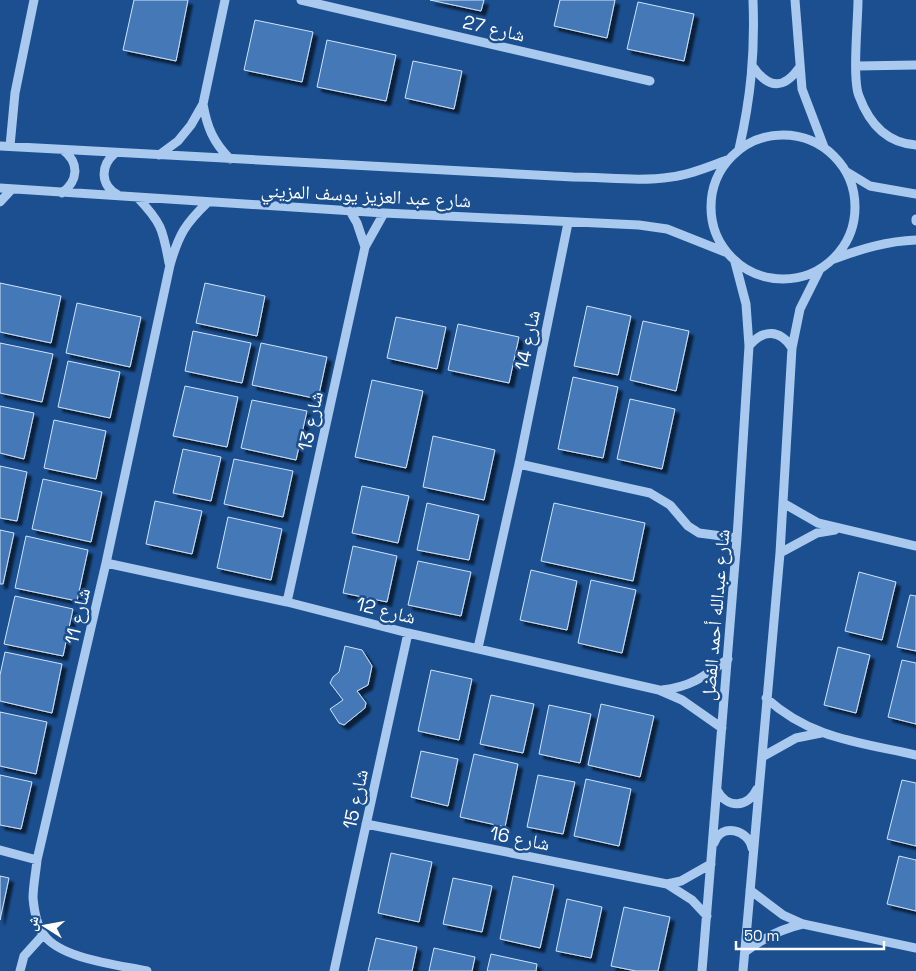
<svg xmlns="http://www.w3.org/2000/svg" width="916" height="971" viewBox="0 0 916 971" font-family="'Space Grotesk','Noto Naskh Arabic',sans-serif">
	<defs>
		<filter id="shadow"><feDropShadow dx="4.5" dy="4.5" stdDeviation="1" flood-color="#0009"/></filter>
	</defs>
	<rect width="100%" height="100%" fill="#1b4f8f"/>
	<path fill="#4478b7" stroke="#cfe3fa" filter="url(#shadow)" d="M134,0H188L176,61L123,50Z
		M430,0H484L481,11Z
		M560,0H615L607,38L554,26Z
		M638,2L694,14L684,61L627,49Z
		M255,20L313,32L302,82L244,70Z
		M327,40L396,55L386,101L317,87Z
		M413,61L462,71L454,109L405,98Z
		M0,283L61,296L51,343L0,332Z
		M205,283L265,296L257,336L196,323Z
		M77,303L141,317L130,367L66,353Z
		M587,306L631,316L618,375L574,366Z
		M396,317L446,327L437,369L387,358Z
		M643,321L689,331L676,391L630,380Z
		M458,324L519,337L509,383L448,370Z
		M193,331L251,343L242,383L185,371Z
		M0,343L53,354L42,402L0,393Z
		M261,343L327,357L318,399L252,385Z
		M68,361L120,372L110,418L58,407Z
		M573,377L618,387L603,458L558,449Z
		M372,380L423,391L406,468L355,457Z
		M185,386L238,397L227,447L173,436Z
		M630,399L675,409L662,469L617,459Z
		M252,400L307,411L296,460L241,448Z
		M0,406L34,413L24,459L0,453Z
		M54,420L106,431L96,479L44,468Z
		M433,436L495,450L484,500L423,487Z
		M183,449L221,457L211,501L173,493Z
		M234,459L293,471L283,517L224,504Z
		M0,466L27,472L17,521L0,518Z
		M43,479L102,492L91,542L32,529Z
		M362,486L409,496L398,543L352,533Z
		M155,501L202,511L192,554L146,544Z
		M427,503L479,515L469,560L417,550Z
		M554,503L645,523L633,581L541,561Z
		M228,517L282,529L271,580L217,568Z
		M0,530L14,533L3,584H0Z
		M26,536L88,550L77,601L15,588Z
		M353,546L397,556L387,602L343,593Z
		M418,561L471,572L461,616L408,605Z
		M531,570L577,581L567,630L520,620Z
		M859,572L896,582L882,640L845,631Z
		M591,580L636,590L622,653L578,643Z
		M910,595L916,596V651L897,647Z
		M15,596L73,609L63,656L4,644Z
		M345,646L362,650L372,666L368,685L357,691L366,703L365,708L344,725L339,723L330,709L343,700L330,683L333,677L339,672Z
		M838,647L870,655L856,713L824,705Z
		M5,652L62,664L52,713L0,701V675Z
		M902,660L916,663V724L888,717Z
		M431,670L472,679L459,740L418,731Z
		M491,695L534,704L523,753L480,744Z
		M601,704L654,716L640,777L588,765Z
		M549,705L591,714L580,763L539,754Z
		M0,712L47,722L36,774L0,766Z
		M421,751L458,759L448,806L411,797Z
		M474,754L518,764L505,827L460,817Z
		M0,775L32,782L21,829L0,825Z
		M538,775L575,782L563,834L527,827Z
		M586,779L631,789L619,846L574,836Z
		M902,780L916,783V846L887,839Z
		M391,853L432,862L419,922L378,913Z
		M899,856L916,860V911L887,904Z
		M0,876L9,878L0,920Z
		M513,876L554,885L540,948L500,939Z
		M453,878L492,886L482,932L443,924Z
		M567,899L602,907L591,958L556,951Z
		M624,907L670,917L658,971H636L611,966Z
		M376,938L417,947L412,971H368Z
		M434,948L475,957L472,971H429Z
		M491,954L537,964L536,971H487Z"/>
	<g fill="none" stroke-linecap="round" stroke-linejoin="round">
		<path stroke="#a9c9ee" stroke-width="9" d="M301,0L650,81
			M795,0L802,89L824,147
			M858,0C858,21 852,79 859,96C869,123 886,143 916,145
			M857,66L916,65
			M754,68C769,89 784,89 799,68
			M203,104C207,127 213,142 230,159
			M711 207a72 72 0 1 1 144 0a72 72 0 1 1-144 0Z
			M0,146L573,177C605,177 639,182 671,177C690,175 708,167 727,160
			M10,146L15,93L34,0
			M739,149C751,97 755,53 753,0
			M115,153C100,166 100,185 118,195
			M159,155L178,141L191,125L203,104L225,0
			M847,172L870,186L916,194
			M0,188L384,213L639,225L667,229L725,252
			M62,193C78,181 80,163 63,150
			M137,197C161,222 163,229 169,263
			M0,202L12,189
			M350,211L357,223L365,247
			M916,219V221
			M834,259C861,249 887,241 916,240
			M749,346C763,329 780,329 792,348
			M519,464L650,493L670,505L688,526L699,533L737,538
			M783,503L818,523L916,546
			M780,553L817,533L835,530
			M106,563L287,602L408,633L659,690L682,700L722,728
			M287,602L365,247L384,213
			M478,648L519,464L568,223
			M662,690C691,687 705,676 728,659
			M766,698C811,739 859,742 916,755
			M762,757L796,738L821,733
			M717,790C727,809 748,808 757,789
			M366,824L667,884L692,900L707,916
			M714,843C721,822 749,830 752,848
			M0,850L37,860
			M667,884L681,881L711,864
			M750,890L783,915L803,924L916,948
			M745,952C763,938 780,929 803,924
			M20,971L24,956L43,935
			M147,971C119,965 61,959 44,935C37,926 34,909 33,898C33,886 36,872 37,860L106,563L170,265C179,234 185,224 208,202
			M334,971L408,633
			M702,971L737,538L749,346L746,304L735,262
			M743,971L780,553L792,348L800,309L820,269"/>
	</g>
	<g text-anchor="middle" stroke-width="5" stroke-linejoin="round" paint-order="stroke">
		<g font-size="19" fill="#fff" stroke="#1b4f8f">
			<text transform="translate(494 28) rotate(13)" y="7">شارع 27</text>
			<text transform="translate(366 195) rotate(3)" y="7">شارع عبد العزيز يوسف المزيني</text>
			<text transform="translate(527 340) rotate(-78)" y="7">شارع 14</text>
			<text transform="translate(310 421) rotate(-78)" y="7">شارع 13</text>
			<text transform="translate(386 610) rotate(14)" y="7">شارع 12</text>
			<text transform="translate(715 615) rotate(-85)" y="7">شارع عبدالله أحمد الفضل</text>
			<text transform="translate(77 616) rotate(-77)" y="7">شارع 11</text>
			<text transform="translate(355 799) rotate(-78)" y="7">شارع 15</text>
			<text transform="translate(520 838) rotate(11)" y="7">شارع 16</text>
		</g>
	</g>
	<g transform="translate(45 926) rotate(281)" stroke="#1b4f8f" stroke-width="4" paint-order="stroke">
	<path d="M0-4L9 19L0 12L-9 19Z" fill="#ffffff"/>
	<text y="-8" font-size="14" font-weight="bold" text-anchor="middle" fill="#ffffff">ش</text>
	</g>
	<path d="M736 941v8h148v-8" fill="none" stroke="#ffffff" stroke-width="2.5"/>
	<text x="744" y="941" font-size="15" fill="#ffffff" stroke="#1b4f8f" stroke-width="4" paint-order="stroke">50 m</text>
</svg>
